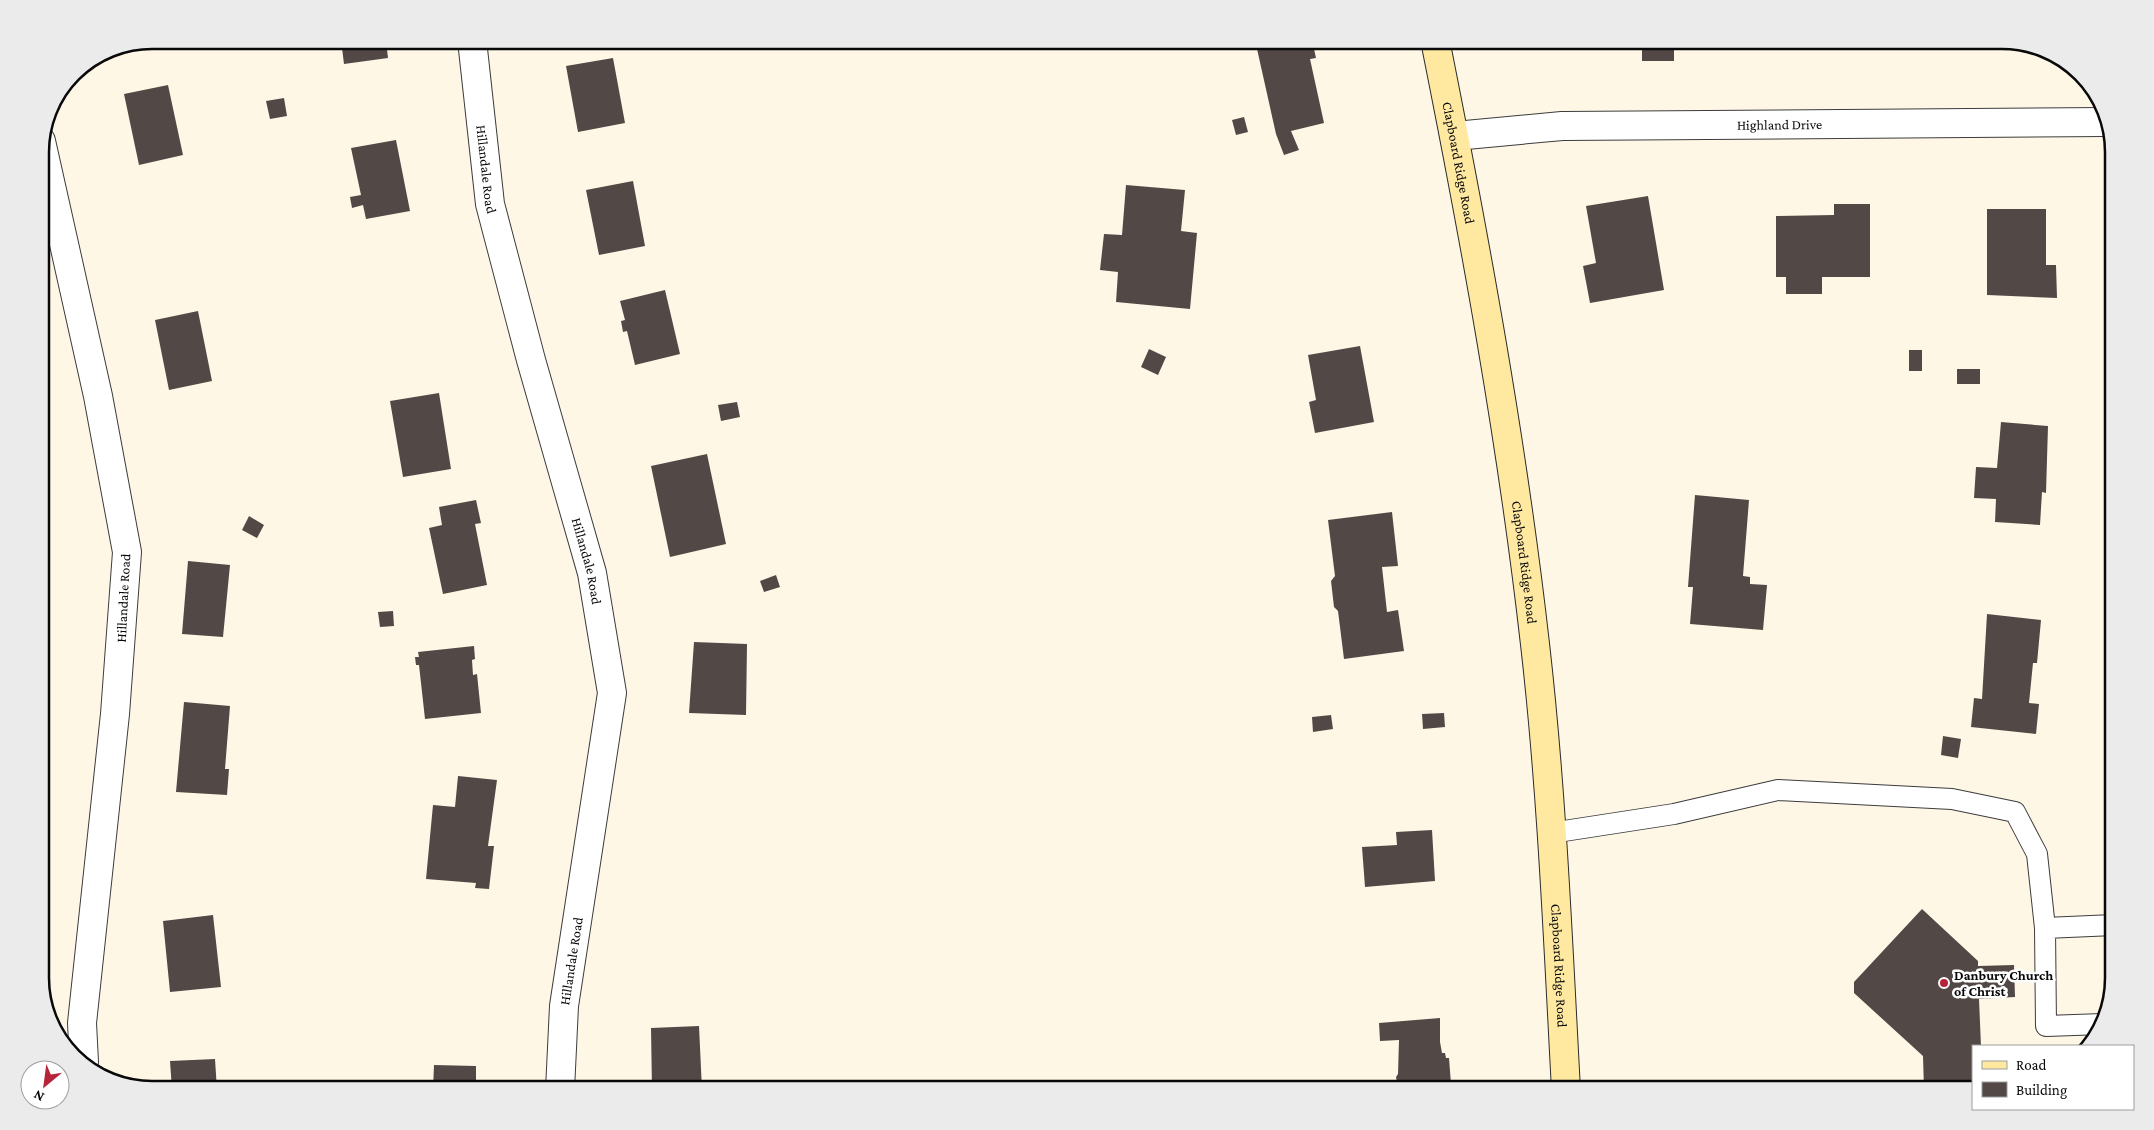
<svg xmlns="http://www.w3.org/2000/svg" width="2154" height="1130" viewBox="0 0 2154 1130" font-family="'Crimson Pro',serif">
	<rect width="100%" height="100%" fill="#fff7e6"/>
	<path fill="#524946" d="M341,40H386L388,58L344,64Z
		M1255,40H1312L1316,58L1310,59L1324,123L1291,131L1299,150L1284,155L1276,134Z
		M1642,40H1674V61H1642Z
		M1940,40H2002L2022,45H1940Z
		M613,58L625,123L578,132L566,66Z
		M168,85L183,155L139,165L124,94Z
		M284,98L287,116L270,119L266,101Z
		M1244,117L1248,132L1236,135L1232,120Z
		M396,140L410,211L366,219L363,205L352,208L350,197L361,195L351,148Z
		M633,181L645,246L599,255L586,190Z
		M1126,185L1185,190L1181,231L1197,233L1190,309L1116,302L1118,272L1100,270L1104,234L1122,235Z
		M1648,196L1664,290L1590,303L1583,266L1596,263L1586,206Z
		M1834,204H1870V277H1822V294H1786V277H1776V216L1834,215Z
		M1987,209H2046V265H2056L2057,298L1987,295Z
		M665,290L680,354L635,365L627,331L623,332L621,321L625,320L620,301Z
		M198,311L212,381L169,390L155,320Z
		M1360,346L1374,422L1315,433L1309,402L1316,400L1308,355Z
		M1149,349L1166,357L1158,375L1141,367Z
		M1909,350H1922V371H1909Z
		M1957,369H1980V384H1957Z
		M439,393L451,469L403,477L390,401Z
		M737,402L740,417L721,421L718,405Z
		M2001,422L2048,426L2046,493L2042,492L2040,525L1995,522L1996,499L1974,498L1976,467L1997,468Z
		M707,454L726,544L670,557L651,466Z
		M1695,495L1749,500L1743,576L1750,577V584L1767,585L1763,630L1690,624L1693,587H1688Z
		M476,500L481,523L475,524L487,585L443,594L429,528L442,525L439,507Z
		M1392,512L1398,566L1382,567L1387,612L1398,610L1404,651L1344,659L1338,611L1334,607L1331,581L1335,576L1328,520Z
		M249,516L264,525L257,538L242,530Z
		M188,561L230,565L223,637L182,634Z
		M776,575L780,587L764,592L760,581Z
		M393,611L394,626L380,627L378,612Z
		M1987,614L2041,620L2037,663H2033L2029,703L2039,704L2036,734L1971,727L1974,698L1982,699Z
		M694,642L747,644L746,715L689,713Z
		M474,646L475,659L472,660L473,675L477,674L481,713L425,719L419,665H416L415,657H419L418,652Z
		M184,702L230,706L225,769H229L227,795L176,792Z
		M1444,713L1445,727L1423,729L1422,714Z
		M1331,715L1333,729L1313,732L1312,717Z
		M1943,736L1961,739L1958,758L1941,755Z
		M458,776L497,780L488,846H494L489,889L475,888L476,883L426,879L433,805L455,807Z
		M1432,830L1435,881L1365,887L1362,847L1397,845L1396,832Z
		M1922,909L1978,961V966L2014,965L2015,997L1979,999L1981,1046H1973V1090H1924L1923,1056L1854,993V982Z
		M213,915L221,987L170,992L163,921Z
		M1440,1018V1042L1442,1053H1445L1446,1058H1449L1451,1084H1447V1090H1398L1396,1077L1398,1074L1399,1040L1380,1041L1379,1023Z
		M699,1026L702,1090H652L651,1028Z
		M215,1059L217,1090H172L170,1061Z
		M434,1065L476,1066V1090H433Z"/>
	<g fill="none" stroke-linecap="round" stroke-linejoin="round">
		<defs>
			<path id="lane" d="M1551,833L1674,814L1778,790L1952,799L2015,812L2037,854L2045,928L2046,1026L2103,1024
				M2045,928L2114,925"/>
			<g id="street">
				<path id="s1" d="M472,40L490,204L531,360L592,573L612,693L564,1006L560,1090"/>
				<path id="s2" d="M1455,136L1562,126L2106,122"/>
				<path d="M41,141L98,396L127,552L115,714L82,1023L84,1062"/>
			</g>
			<g id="secondary">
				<path id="s3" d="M1435,40C1475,240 1512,441 1535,644C1552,792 1558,941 1566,1090"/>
			</g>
		</defs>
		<use href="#lane" stroke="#3c3c3c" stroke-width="22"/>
		<use href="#street" stroke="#3c3c3c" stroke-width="30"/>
		<use href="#secondary" stroke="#2b2b2b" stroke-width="30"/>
		<use href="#lane" stroke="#fff" stroke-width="20"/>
		<use href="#street" stroke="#fff" stroke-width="28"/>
		<use href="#secondary" stroke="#ffe9a1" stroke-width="28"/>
	</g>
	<circle fill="#b8233c" stroke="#fff" stroke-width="2" cx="1944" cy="983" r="5"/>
	<g text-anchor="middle" stroke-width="5" stroke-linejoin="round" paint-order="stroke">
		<g font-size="14" fill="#090909" stroke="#fff">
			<text dy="5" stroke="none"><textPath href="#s2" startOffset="325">Highland Drive</textPath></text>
			<text dy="5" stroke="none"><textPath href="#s3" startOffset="125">Clapboard Ridge Road</textPath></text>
			<text dy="5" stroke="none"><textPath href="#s1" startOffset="130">Hillandale Road</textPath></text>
			<text dy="5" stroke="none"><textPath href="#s1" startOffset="535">Hillandale Road</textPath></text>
			<text dy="5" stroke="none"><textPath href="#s3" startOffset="530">Clapboard Ridge Road</textPath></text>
			<text transform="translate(123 598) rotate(-87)" y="5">Hillandale Road</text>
			<text transform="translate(571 961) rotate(-81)" y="5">Hillandale Road</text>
			<text dy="5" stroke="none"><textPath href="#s3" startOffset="935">Clapboard Ridge Road</textPath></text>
		</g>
		<g font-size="14" font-weight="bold" fill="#090909" stroke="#fff" text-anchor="start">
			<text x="1954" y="980">Danbury Church<tspan x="1954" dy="16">of Christ</tspan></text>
		</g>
	</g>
	<path d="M0 0H2154V1130H0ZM152 49H2002A103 103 0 0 1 2105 152V978A103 103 0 0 1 2002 1081H152A103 103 0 0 1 49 978V152A103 103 0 0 1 152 49Z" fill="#ebebeb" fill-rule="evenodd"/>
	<path fill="none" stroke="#090909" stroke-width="2.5" d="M152 49H2002A103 103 0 0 1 2105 152V978A103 103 0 0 1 2002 1081H152A103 103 0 0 1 49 978V152A103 103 0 0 1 152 49Z"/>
	<rect x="1972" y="1045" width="162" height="65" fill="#ffffff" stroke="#9d9d9d"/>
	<rect x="1982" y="1061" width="25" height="8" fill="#ffe9a1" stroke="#9d9d9d"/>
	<text x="2016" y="1070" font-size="15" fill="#090909">Road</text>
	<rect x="1982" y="1082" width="25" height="15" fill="#524946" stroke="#9d9d9d"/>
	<text x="2016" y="1095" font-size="15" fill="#090909">Building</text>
	<g transform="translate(45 1085) rotate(209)"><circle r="24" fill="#ffffff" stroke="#9d9d9d"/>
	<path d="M0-4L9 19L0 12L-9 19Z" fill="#b8233c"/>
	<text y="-8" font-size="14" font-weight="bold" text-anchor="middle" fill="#090909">N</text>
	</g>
</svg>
